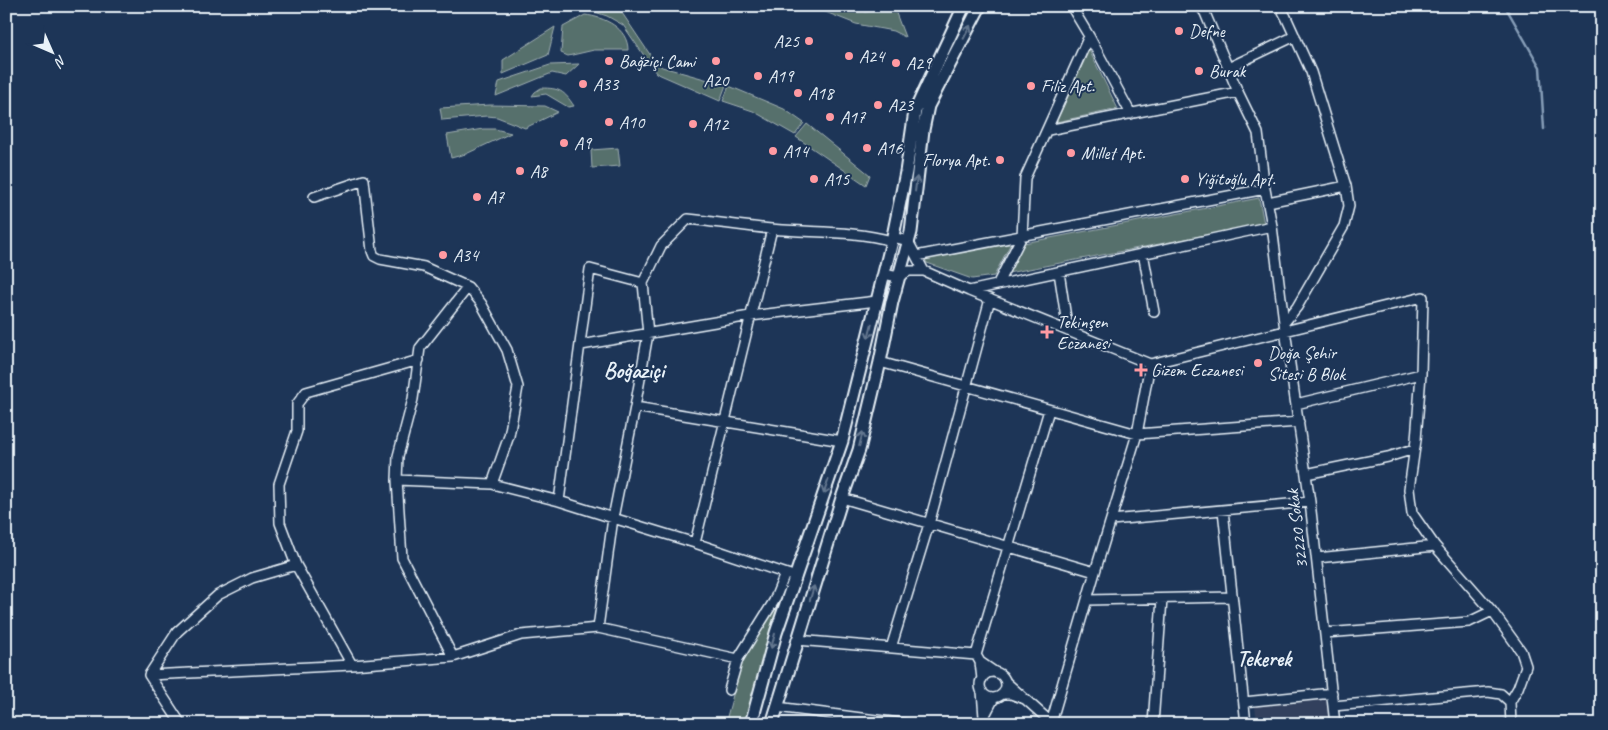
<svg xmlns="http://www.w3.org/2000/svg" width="1608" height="730" viewBox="0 0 1608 730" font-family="Caveat,sans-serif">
	<rect width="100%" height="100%" fill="#1d3557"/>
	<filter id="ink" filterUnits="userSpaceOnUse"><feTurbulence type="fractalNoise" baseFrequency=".02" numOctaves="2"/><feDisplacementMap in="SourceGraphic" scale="10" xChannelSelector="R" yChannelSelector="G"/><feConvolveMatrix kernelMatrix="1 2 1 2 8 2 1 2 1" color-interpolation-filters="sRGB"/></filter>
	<g filter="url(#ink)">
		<path fill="#31415d" d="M1327,696L1331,724H1257L1255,706Z"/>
		<path fill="#576f6c" stroke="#a0b0b2" d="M596,6L618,7L655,62L662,67L726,85L720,101L656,73L623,25L607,16L589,10Z
			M810,6H864L865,12L894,8L905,37L893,31L856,24Z
			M585,15C604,17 628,28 628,50H594L568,56L561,53L563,27Z
			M555,27L548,55L503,74V60Z
			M1089,50L1118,109L1056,122Z
			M579,64L566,76L552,73L496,96L499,82L550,65Z
			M729,86L784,109L804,123L795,135L753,111L723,101Z
			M541,88C560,88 564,91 574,106L568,107L546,94L532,96L535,92Z
			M490,105L545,106L558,112L525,128L497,117L487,116L442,120L440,108Z
			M807,124L870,175L866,185L796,137Z
			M483,129H495L511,133L466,154L451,158L447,135Z
			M618,148L620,166L592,168L591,150Z
			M1259,198L1264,224L1008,273L1024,243Z
			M1012,241L994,276L972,279L927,263L924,258Z
			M780,605L746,724H725L741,666L766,619Z"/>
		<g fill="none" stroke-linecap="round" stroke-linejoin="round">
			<path stroke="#879eb8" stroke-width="2.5" d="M1505,6L1540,67L1544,129"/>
			<defs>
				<path id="minor" d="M1071,6L1089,36L1131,114
					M1200,6L1205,13L1238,92L1258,133L1265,189L1272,226L1285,330L1310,502L1335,724
					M1280,6L1286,17L1311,72L1346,186L1349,206L1344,226L1297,307L1284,323
					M1228,68L1295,36
					M1048,130L1238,92
					M314,197L364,180L372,251L374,256L380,259L424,267L468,287L481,303L507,350L518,387L509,436L492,484L559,501L613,518L635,407L842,441
					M1268,202L1346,186
					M893,237L908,241L924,271L969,291L1150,364L1423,297L1421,374L1416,440L1409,489L1412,513L1435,546L1492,611L1521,651L1526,666L1518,688L1510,702L1511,724
					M1143,253L1154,312
					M916,256L1265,189
					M1059,272L1068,331
					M884,274L898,277L909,271H924
					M643,283L661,246L688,219C715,222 743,226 771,229C812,233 852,230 892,241
					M997,285L1022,236L1025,178L1089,36
					M969,291L1272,226
					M581,345L750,316L877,301
					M419,360L306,392L297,404V431L279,484L280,523L296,565L352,665L453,657L521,635L598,628L738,659
					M880,362L1137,434L1299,422
					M1296,404L1421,374
					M1306,474L1388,457L1414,449
					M397,480L398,456L413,399L420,348L468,287
					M842,498L1095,572
					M559,501L590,269L643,283L648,334L635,407
					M1223,510L1246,724
					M1111,520L1310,502
					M695,543L772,229
					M1317,558L1435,546
					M1087,600L1232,597
					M598,628L613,518L695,543L796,577
					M1325,633L1469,622L1492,611
					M797,640L976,655L980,662
					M891,648L929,524L990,299
					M976,655L1049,410
					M453,657L402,558L397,480L492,484
					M980 685a13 13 0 1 1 26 0a13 13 0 1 1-26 0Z
					M149,675L352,665
					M149,675L177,632L218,595L252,578L296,565
					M149,675L181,724
					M982,679L980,662L996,673
					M729,690L738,659L774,601L785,574
					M982,691L984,717L994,698
					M1002,694H1011L1025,699L1006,682
					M1025,699L1053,724
					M1244,702L1332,693
					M1333,706L1488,692L1501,694L1510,702
					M777,707L907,724
					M1051,723L1095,572L1137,434L1150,364
					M1153,724L1162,599"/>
				<path id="major" d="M751,724L776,633L842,441L892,241L906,172L915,111L964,6
					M772,724L842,498L859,450L880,362L892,302L911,232L923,130L928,106L980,6"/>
			</defs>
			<use href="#minor" stroke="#e8f1f8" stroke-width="12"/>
			<use href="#major" stroke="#e8f1f8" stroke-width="15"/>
			<use href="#minor" stroke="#1d3557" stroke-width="9"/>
			<use href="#major" stroke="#1d3557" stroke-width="11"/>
		</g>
		<defs><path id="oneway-shaft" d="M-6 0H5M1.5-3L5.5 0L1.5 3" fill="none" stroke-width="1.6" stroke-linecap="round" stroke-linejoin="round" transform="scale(1.25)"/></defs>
		<g stroke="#64778f">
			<use href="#oneway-shaft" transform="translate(967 32) rotate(-63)"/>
			<use href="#oneway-shaft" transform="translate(916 184) rotate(-83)"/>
			<use href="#oneway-shaft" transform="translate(870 331) rotate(104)"/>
			<use href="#oneway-shaft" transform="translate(861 439) rotate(-76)"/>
			<use href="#oneway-shaft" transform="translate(826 487) rotate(109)"/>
			<use href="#oneway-shaft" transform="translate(812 593) rotate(-73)"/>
			<use href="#oneway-shaft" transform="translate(773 641) rotate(105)"/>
		</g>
	</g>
	<g fill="#ff9aa2" stroke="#1d3557" stroke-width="2">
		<circle cx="1179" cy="31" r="5"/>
		<circle cx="809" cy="41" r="5"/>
		<circle cx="849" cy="56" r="5"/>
		<circle cx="609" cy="61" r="5"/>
		<circle cx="716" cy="61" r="5"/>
		<circle cx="896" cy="63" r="5"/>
		<circle cx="1199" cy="71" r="5"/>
		<circle cx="758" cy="76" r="5"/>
		<circle cx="583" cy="84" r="5"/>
		<circle cx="1031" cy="86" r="5"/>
		<circle cx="798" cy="93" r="5"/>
		<circle cx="878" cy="105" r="5"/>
		<circle cx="830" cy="117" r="5"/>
		<circle cx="609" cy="122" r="5"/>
		<circle cx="693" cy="124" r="5"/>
		<circle cx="564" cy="143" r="5"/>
		<circle cx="867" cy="148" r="5"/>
		<circle cx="773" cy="151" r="5"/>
		<circle cx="1071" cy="153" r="5"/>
		<circle cx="1000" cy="160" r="5"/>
		<circle cx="520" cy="171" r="5"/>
		<circle cx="814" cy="179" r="5"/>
		<circle cx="1185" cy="179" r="5"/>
		<circle cx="477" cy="197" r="5"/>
		<circle cx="443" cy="255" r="5"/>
		<path d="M1044.5 324.5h5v5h5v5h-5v5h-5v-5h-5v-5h5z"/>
		<circle cx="1258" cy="363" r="5"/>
		<path d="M1138.5 362.5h5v5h5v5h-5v5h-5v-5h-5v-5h5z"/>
	</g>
	<g text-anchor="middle" stroke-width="4" stroke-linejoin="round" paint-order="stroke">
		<g font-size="18" fill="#e8f1f8" stroke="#1d3557" text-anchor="start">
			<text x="1189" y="37">Defne</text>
			<text x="799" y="47" text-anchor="end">A25</text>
			<text x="859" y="62">A24</text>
			<text x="619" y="67">Bağziçi Cami</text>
			<text x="906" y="69">A29</text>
			<text x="1209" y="77">Burak</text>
			<text x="768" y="82">A19</text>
			<text x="716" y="86" text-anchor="middle">A20</text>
			<text x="593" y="90">A33</text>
			<text x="1041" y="92">Filiz Apt.</text>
			<text x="808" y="99">A18</text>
			<text x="888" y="111">A23</text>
			<text x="840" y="123">A17</text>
			<text x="619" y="128">A10</text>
			<text x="703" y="130">A12</text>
			<text x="574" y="149">A9</text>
			<text x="877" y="154">A16</text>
			<text x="783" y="157">A14</text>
			<text x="1081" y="159">Millet Apt.</text>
			<text x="990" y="166" text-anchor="end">Florya Apt.</text>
			<text x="530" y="177">A8</text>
			<text x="824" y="185">A15</text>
			<text x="1195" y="185">Yiğitoğlu Apt.</text>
			<text x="487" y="203">A7</text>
			<text x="453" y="261">A34</text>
			<text x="1057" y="328">Tekinşen<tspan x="1057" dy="21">Eczanesi</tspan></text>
			<text x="1268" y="359">Doğa Şehir<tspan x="1268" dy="21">Sitesi B Blok</tspan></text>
			<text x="1151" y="376">Gizem Eczanesi</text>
		</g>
		<g font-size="18" fill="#e8f1f8" stroke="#1d3557">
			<text transform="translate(1297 529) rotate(-97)" y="6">32220 Sokak</text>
		</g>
		<g font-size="22" font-weight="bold" fill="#e8f1f8" stroke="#1d3557">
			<text x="634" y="378">Boğaziçi</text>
			<text x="1264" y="666">Tekerek</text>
		</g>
	</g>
	<rect width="1608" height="730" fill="none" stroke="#1d3557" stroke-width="25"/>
	<rect x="12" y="12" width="1583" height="705" fill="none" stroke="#e8f1f8" stroke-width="2" filter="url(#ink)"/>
	<g transform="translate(52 52) rotate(135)" stroke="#1d3557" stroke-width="4" paint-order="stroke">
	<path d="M0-4L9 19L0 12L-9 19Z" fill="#e8f1f8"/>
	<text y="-8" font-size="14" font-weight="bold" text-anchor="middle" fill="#e8f1f8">N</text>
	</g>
</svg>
